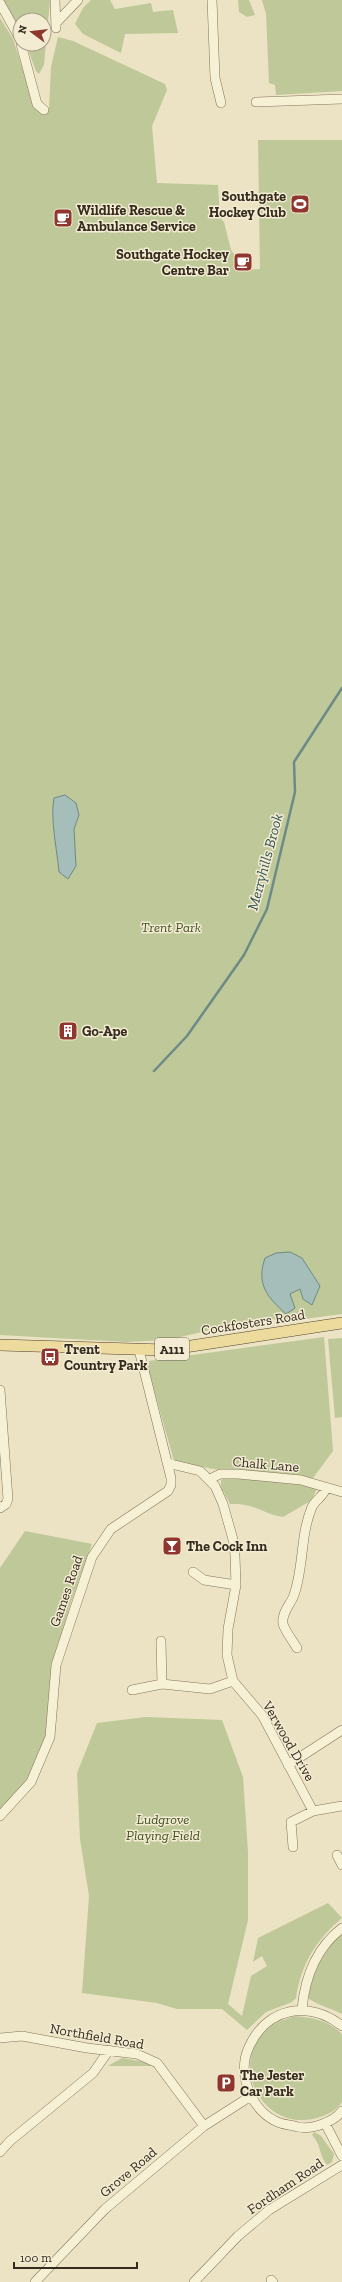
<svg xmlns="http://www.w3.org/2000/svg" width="342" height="2282" viewBox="0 0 342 2282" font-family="'Zilla Slab',serif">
	<rect width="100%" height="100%" fill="#ebe3c3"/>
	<path fill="#bec898" d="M2,0H50L44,65L39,74L36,71L26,44H44V20H20V31Z
		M91,0H110L115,9L151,3L153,12L173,10L178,33L125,34L121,53L83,34L75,24L83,8Z
		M238,0H249L255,15L247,17L239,12Z
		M262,0H342V91L276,95L275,85L269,83L266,14Z
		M0,18L13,39L35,107L49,110L51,67L58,37L73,41L165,84L167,90L152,126L157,183L218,185L220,218L224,222L231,250L246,270L260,269L258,140H342V1314L282,1322L267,1317L167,1340L127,1342L0,1335Z
		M324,1337L333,1451L313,1478L213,1469L174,1461L149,1372V1361Z
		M342,1338V1417L335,1418L328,1339Z
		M226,1477L301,1483L317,1488L312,1500L283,1517C260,1513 256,1503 230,1504L221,1487V1480Z
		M25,1531L92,1544L71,1602L53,1665L46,1739L28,1781L0,1810V1568Z
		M146,1717L222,1720L243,1777L248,1852V1920L228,2004L242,2016L251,1976L267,1966L262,1956L253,1962L258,1938L328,1903L342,1918C316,1940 301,1964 296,1998L292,2002L266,2012L247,2030L222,2009H177L157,2003L82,1993L89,1896L80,1839L77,1773L97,1723Z
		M342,1932V2014C331,2008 319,2006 308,1998C313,1968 323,1954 342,1932Z
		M295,2016C315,2018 327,2020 342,2034V2102C336,2111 327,2115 317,2118C259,2134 224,2055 274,2024C280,2020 288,2019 295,2016Z
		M122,2058L145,2062L152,2066H108Z
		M314,2132L321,2136L334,2154L332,2162L327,2165C318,2153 322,2146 312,2135Z"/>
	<path fill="#a5beb9" stroke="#6c8b86" d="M65,795L76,803L79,815L74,829L76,866L68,879L59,872C57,849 50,819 54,798Z
		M290,1252L302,1258L320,1286L312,1305L303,1299L300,1289L290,1294L295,1308L286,1314C267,1297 256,1284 265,1258L276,1253Z"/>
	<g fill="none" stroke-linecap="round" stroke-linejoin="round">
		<path stroke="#6c8b86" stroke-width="2.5" d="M154,1071L187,1036L244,955L267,909L295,792L294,762L342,688"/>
		<defs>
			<path id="minor" d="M55,0L56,28
				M212,0L215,78L221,103
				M0,3L20,39
				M56,23L78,0
				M21,44L37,104L44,110
				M256,102L342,99
				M0,1390L8,1499L6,1504L0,1508
				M167,1463L200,1471L215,1486L223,1504L234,1543L235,1556L236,1585L228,1629L227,1655L233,1681L262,1715L313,1811
				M210,1479L220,1474H238L301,1480L342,1492
				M193,1572L204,1580L236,1585
				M161,1641L162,1684
				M297,1648C293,1641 285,1631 283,1624C281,1613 291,1604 294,1595C304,1567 300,1535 312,1507C315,1500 324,1496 326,1488
				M132,1690L162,1684L210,1689L233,1681
				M288,1765L342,1730
				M0,1816L31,1782L50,1737L56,1665L92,1557L111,1529L168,1491L171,1485V1478L139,1350
				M293,1847L291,1822L313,1811L342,1806
				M337,1855L342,1865
				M302,2009C305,1977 316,1948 342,1928
				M342,2026C309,2000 267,2007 249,2047C236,2074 252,2113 280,2123C286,2125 292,2125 298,2127C311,2130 334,2122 342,2111
				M0,2038L22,2036L87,2048L137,2054L157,2063L204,2126
				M325,2123L342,2156
				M0,2152L10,2141L93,2073L109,2050
				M271,2280L273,2282
				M35,2282L105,2209L204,2126L251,2096
				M194,2282L238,2236L269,2210L342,2165"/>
			<path id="major" d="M0,1345L165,1350L342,1323"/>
		</defs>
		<use href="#minor" stroke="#84745b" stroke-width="10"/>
		<use href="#major" stroke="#52422f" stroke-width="12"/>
		<use href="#minor" stroke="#f6f0d5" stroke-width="9"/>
		<use href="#major" stroke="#ecdb9d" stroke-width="11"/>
	</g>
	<defs>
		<symbol id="stadium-square" viewBox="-11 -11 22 22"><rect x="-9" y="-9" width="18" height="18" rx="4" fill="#8f372f" stroke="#f3ecd2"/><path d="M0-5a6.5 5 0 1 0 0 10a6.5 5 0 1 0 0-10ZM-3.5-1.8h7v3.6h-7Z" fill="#fff"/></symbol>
		<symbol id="cafe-square" viewBox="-11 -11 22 22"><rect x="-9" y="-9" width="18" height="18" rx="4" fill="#8f372f" stroke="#f3ecd2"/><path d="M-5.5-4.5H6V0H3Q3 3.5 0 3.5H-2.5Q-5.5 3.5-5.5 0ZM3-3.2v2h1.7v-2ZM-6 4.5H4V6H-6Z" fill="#fff"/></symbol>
		<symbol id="building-square" viewBox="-11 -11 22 22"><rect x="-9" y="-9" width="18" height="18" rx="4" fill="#8f372f" stroke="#f3ecd2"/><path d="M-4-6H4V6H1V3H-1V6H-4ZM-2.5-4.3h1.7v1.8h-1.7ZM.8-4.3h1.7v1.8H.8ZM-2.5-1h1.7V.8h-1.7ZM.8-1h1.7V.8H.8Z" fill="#fff"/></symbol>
		<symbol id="bus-square" viewBox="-11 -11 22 22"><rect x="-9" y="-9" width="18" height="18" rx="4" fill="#8f372f" stroke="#f3ecd2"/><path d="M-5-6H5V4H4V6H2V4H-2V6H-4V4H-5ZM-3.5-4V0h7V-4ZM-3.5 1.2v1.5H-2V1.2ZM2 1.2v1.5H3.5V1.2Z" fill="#fff"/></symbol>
		<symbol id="bar-square" viewBox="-11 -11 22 22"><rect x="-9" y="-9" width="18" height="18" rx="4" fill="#8f372f" stroke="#f3ecd2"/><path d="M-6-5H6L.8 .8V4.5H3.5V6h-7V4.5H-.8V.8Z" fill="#fff"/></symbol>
		<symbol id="parking-square" viewBox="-11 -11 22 22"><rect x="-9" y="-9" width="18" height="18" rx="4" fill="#8f372f" stroke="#f3ecd2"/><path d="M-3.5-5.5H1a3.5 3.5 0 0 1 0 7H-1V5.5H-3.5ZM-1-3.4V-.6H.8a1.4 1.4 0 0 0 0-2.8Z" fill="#fff"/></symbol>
	</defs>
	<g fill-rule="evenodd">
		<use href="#stadium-square" x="289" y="193" width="22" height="22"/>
		<use href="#cafe-square" x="52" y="207" width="22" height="22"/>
		<use href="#cafe-square" x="232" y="251" width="22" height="22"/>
		<use href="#building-square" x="57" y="1020" width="22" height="22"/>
		<use href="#bus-square" x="39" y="1346" width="22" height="22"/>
		<use href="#bar-square" x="161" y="1535" width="22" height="22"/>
		<use href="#parking-square" x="215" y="2072" width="22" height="22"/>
	</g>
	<g text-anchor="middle" stroke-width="3" stroke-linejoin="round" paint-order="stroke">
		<rect fill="#f3ecd2" stroke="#6e6554" stroke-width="1" x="155" y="1338" width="34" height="22" rx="3"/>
		<g font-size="13" font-weight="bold" fill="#352b1e">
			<text x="172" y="1354">A111</text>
		</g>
		<g font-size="14" font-weight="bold" fill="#352b1e" stroke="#f3ecd2" text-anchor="start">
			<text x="286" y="201" text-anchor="end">Southgate<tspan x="286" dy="16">Hockey Club</tspan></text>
			<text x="77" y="215">Wildlife Rescue &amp;<tspan x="77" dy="16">Ambulance Service</tspan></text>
			<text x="229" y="259" text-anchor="end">Southgate Hockey<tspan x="229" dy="16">Centre Bar</tspan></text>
			<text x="82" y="1036">Go-Ape</text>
			<text x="64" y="1354">Trent<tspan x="64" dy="16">Country Park</tspan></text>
			<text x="186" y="1551">The Cock Inn</text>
			<text x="240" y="2080">The Jester<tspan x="240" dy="16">Car Park</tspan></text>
		</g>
		<g font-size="14" font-style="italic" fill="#415026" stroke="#f3ecd2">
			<text x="171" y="932">Trent Park</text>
			<text x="163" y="1824">Ludgrove<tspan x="163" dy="16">Playing Field</tspan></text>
		</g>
		<g font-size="14" fill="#352b1e" stroke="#f3ecd2">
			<text transform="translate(253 1322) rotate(-9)" y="5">Cockfosters Road</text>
			<text transform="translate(266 1464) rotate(5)" y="5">Chalk Lane</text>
			<text transform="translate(66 1591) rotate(-71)" y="5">Games Road</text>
			<text transform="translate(289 1741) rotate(60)" y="5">Verwood Drive</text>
			<text transform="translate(97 2036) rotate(10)" y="5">Northfield Road</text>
			<text transform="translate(128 2172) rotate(-40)" y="5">Grove Road</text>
			<text transform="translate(285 2186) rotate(-34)" y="5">Fordham Road</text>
		</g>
		<g font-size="15" font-style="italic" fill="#2e5253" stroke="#f3ecd2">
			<text transform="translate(265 862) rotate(-75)" y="5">Merryhills Brook</text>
		</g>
	</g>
	<g transform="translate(32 32) rotate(285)"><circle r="19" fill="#f3ecd2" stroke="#a79f8a"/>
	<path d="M0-3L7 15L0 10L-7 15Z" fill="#8f372f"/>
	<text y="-6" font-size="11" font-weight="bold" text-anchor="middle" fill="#352b1e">N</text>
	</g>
	<path d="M14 2262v6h123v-6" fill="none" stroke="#352b1e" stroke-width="2"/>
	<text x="20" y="2262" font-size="12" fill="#352b1e" stroke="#f3ecd2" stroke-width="3" paint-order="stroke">100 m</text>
</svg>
